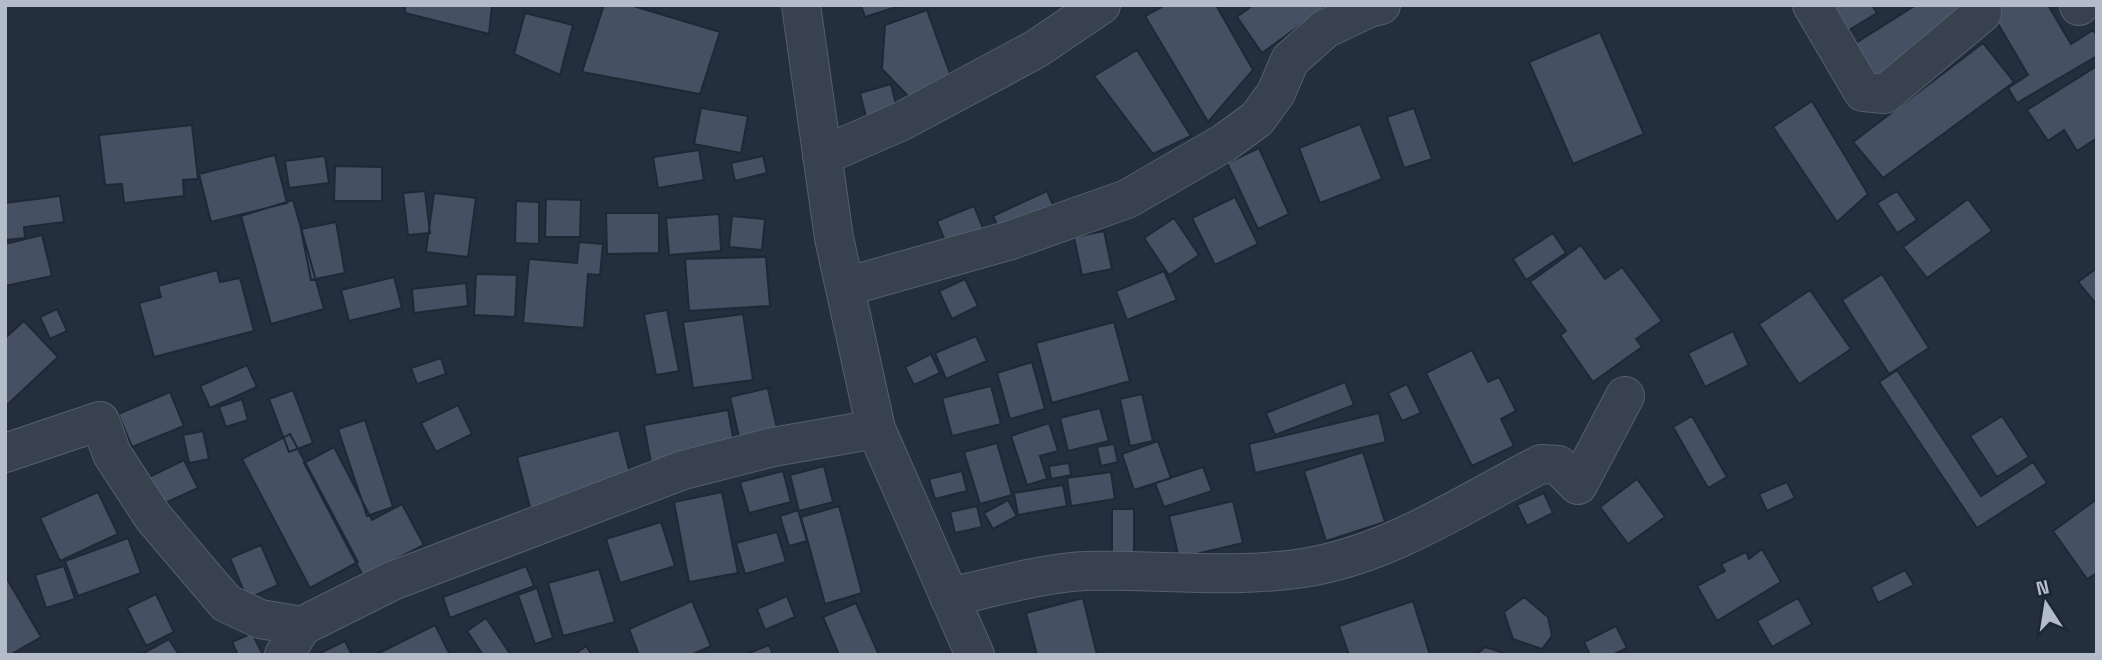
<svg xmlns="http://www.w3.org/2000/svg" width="2102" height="660" viewBox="0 0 2102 660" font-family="'Space Grotesk',sans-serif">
	<rect width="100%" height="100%" fill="#242f3e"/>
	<path fill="#455162" stroke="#1f2835" stroke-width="2" d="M405,5H492L489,34L405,13Z
		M604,5H630L720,32L700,94L582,72Z
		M861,5H903L865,17Z
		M1165,5H1216L1253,70L1208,122L1145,16Z
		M1253,5H1328L1262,53L1237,17Z
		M1824,5H1872L1877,13L1841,35Z
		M1916,5H1972L1877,85L1840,53Z
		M1987,5H2048L2071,44L2093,30L2097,36V56L2017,103L2008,88L2028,75Z
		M927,10L953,82L909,97L882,69L885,25Z
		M525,13L573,25L560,75L514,54Z
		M1600,32L1644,134L1573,164L1529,62Z
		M1983,43L2014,82L1883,178L1853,142Z
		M1137,50L1191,136L1153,154L1094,76Z
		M2097,66V138L2077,151L2064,130L2048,141L2027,110Z
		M891,84L900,121L869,128L860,93Z
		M1812,101L1868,194L1837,222L1773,127Z
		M701,108L748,116L741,153L694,144Z
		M1414,108L1432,159L1404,168L1387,117Z
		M1360,124L1382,179L1320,203L1299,148Z
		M192,125L198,179L183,180L184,196L124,203L122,184L105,185L99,135Z
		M1259,148L1289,214L1258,229L1227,163Z
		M699,150L704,180L658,188L653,157Z
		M275,155L287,203L211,222L199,174Z
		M325,156L329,183L289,188L285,161Z
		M763,156L767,173L735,181L731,163Z
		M335,166L382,167V201H334Z
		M425,191L430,233L408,235L403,193Z
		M1047,191L1057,214L1004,239L993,216Z
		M1897,191L1917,220L1897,233L1877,203Z
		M434,193L476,198L468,257L426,252Z
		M60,196L64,222L24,227L25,238L5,240V203Z
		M1235,197L1258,244L1215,265L1192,218Z
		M546,199L581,200L580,237H545Z
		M1968,199L1992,231L1927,278L1903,247Z
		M293,200L324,309L271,324L241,216Z
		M516,201L539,202V244L515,243Z
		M974,206L984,231L947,246L937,221Z
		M606,213H659V253L607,254Z
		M719,214L721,251L669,255L666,218Z
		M732,216L765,219L762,250L729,247Z
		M1174,218L1199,255L1169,275L1144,238Z
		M336,222L345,273L311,280L301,229Z
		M1104,231L1112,269L1082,275L1074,237Z
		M1553,233L1566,253L1526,280L1513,259Z
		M42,235L52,276L5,286V244Z
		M579,242L603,244L600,275L588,274L584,328L523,323L529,259L577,263Z
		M1581,245L1605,279L1622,267L1662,321L1636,339L1642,347L1593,382L1560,335L1566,331L1530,282Z
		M766,257L770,306L689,311L685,259Z
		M2097,268V305L2078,282Z
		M217,270L220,282L240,278L254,331L154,357L139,303L161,297L158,286Z
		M1164,271L1177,300L1127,320L1116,291Z
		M476,274L517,275L515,317L474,315Z
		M1882,274L1929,348L1889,374L1842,300Z
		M394,277L402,308L349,321L341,290Z
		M965,279L978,306L952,319L939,291Z
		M466,283L468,306L414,313L412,289Z
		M1810,290L1851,349L1799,384L1759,324Z
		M57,309L67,331L50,339L40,317Z
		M667,310L679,371L656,375L644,314Z
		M743,314L753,380L693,388L683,322Z
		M24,321L58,357L5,407V338Z
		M1114,322L1130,381L1052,403L1036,343Z
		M1733,331L1749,365L1705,387L1688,353Z
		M976,336L987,361L946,379L935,353Z
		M1472,350L1488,382L1499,377L1516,411L1501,419L1514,446L1472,466L1426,373Z
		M931,354L940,373L914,385L905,367Z
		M441,358L446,374L417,384L411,368Z
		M1032,362L1045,409L1010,419L997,373Z
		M247,365L257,387L210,408L200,386Z
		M1897,370L1981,496L2033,462L2047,483L1977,528L1879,382Z
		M1345,382L1354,405L1275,435L1266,413Z
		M1407,384L1421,413L1402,421L1388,393Z
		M991,386L1001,424L952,436L942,398Z
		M772,387L768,389L780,441L742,450L730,397Z
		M293,390L313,443L289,452L269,399Z
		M170,392L184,426L132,447L118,414Z
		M1142,394L1153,441L1130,446L1120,399Z
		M242,399L248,420L226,427L219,407Z
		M458,405L472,434L436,452L421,423Z
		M1100,408L1109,441L1068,451L1060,418Z
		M728,410L737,458L653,474L644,425Z
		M1379,413L1386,442L1255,473L1249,444Z
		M1692,416L1727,477L1708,488L1673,427Z
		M2002,416L2029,457L1997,477L1970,436Z
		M365,420L393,507L367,516L338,429Z
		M1049,423L1058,451L1040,456L1047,479L1027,485L1011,436Z
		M619,430L633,485L531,511L517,457Z
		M203,431L209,459L189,463L183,435Z
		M290,434L358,562L310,588L242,459Z
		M1158,441L1171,478L1134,490L1122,454Z
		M997,443L1012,495L980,504L964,452Z
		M1114,444L1118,462L1101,466L1097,447Z
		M334,447L372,520L402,504L424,545L363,576L304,463Z
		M1363,452L1385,522L1326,541L1304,471Z
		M184,460L198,488L163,504L149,477Z
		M1069,463L1071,475L1051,479L1049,466Z
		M824,466L833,502L799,511L790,475Z
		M1203,467L1212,491L1164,507L1155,483Z
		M783,471L791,502L749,513L740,482Z
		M962,471L967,491L935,499L929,479Z
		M1111,472L1115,499L1071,506L1067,478Z
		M1637,479L1665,517L1628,544L1600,507Z
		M1787,482L1795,498L1767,511L1759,494Z
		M1063,485L1067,506L1018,515L1014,493Z
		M98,492L118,534L60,561L40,518Z
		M722,492L738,573L689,582L674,502Z
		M1544,493L1553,513L1527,526L1517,505Z
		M2097,499V573L2087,579L2053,531Z
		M1008,500L1017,516L993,529L984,513Z
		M1233,501L1243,543L1179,558L1169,516Z
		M839,506L862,593L825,604L801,517Z
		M977,506L982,527L955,533L950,512Z
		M1112,509H1134V557H1112Z
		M798,510L807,541L789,546L780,516Z
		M661,522L675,566L620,583L606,539Z
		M777,532L786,562L745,574L736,543Z
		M128,538L141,573L78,596L65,561Z
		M261,545L278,585L247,599L230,558Z
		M1762,549L1781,582L1717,621L1697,586L1725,571L1721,564L1746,552L1749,559Z
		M64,566L75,599L46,608L35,575Z
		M526,566L534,586L450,618L443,597Z
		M599,569L615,622L563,636L548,583Z
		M1905,570L1914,585L1878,603L1871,587Z
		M7,579L41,637L10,655L5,653V580Z
		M537,588L553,638L535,644L518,595Z
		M156,594L174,632L146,646L127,608Z
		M787,596L795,617L765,630L757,609Z
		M1524,597L1548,617L1552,636L1542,649L1513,639L1504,612Z
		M1083,598L1097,655H1037L1026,613Z
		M1798,598L1812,624L1772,647L1757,621Z
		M692,601L711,646L691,655H639L629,629Z
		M1413,601L1430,655H1349L1339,626Z
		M856,603L879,655H839L823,617Z
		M486,618L511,655H483L467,631Z
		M435,625L450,655H375Z
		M1616,626L1627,648L1612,655H1590L1584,642Z
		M252,633L263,655H238L232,642Z
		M169,639L179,655H140Z
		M345,641L352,655H321L320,653Z
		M769,645L773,655H744Z
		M586,646L592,655H574Z
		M1485,647L1501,652L1504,655H1476Z"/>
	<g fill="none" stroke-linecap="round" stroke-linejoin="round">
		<defs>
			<path id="minor" d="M801,5L834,238L876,429L975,655
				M1812,5L1863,92L1885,94L1982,13
				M2079,5V6
				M822,156L902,121L1036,49L1101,5
				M845,287L1011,240L1127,199L1224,143L1257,119L1276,93L1290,60L1325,29L1369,8L1381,5
				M5,453L100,421L112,454L153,517L226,603L260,619L302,626
				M949,597C992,588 1041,573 1085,571C1158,569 1230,579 1303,568C1389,555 1465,503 1541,464L1558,465L1578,485L1625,396
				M284,655L302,626L392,581L683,470L773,447L876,429"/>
		</defs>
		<use href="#minor" stroke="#565f6c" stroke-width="40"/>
		<use href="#minor" stroke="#38414e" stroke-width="38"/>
	</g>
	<rect width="2102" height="660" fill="none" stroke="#b4bcc9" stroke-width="14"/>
	<g transform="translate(2046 604) rotate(348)" stroke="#1d2633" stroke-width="5" paint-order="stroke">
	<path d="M0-5L12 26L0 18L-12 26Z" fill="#b4bcc9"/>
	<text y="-10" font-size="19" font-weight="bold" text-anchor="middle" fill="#b4bcc9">N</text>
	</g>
</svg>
